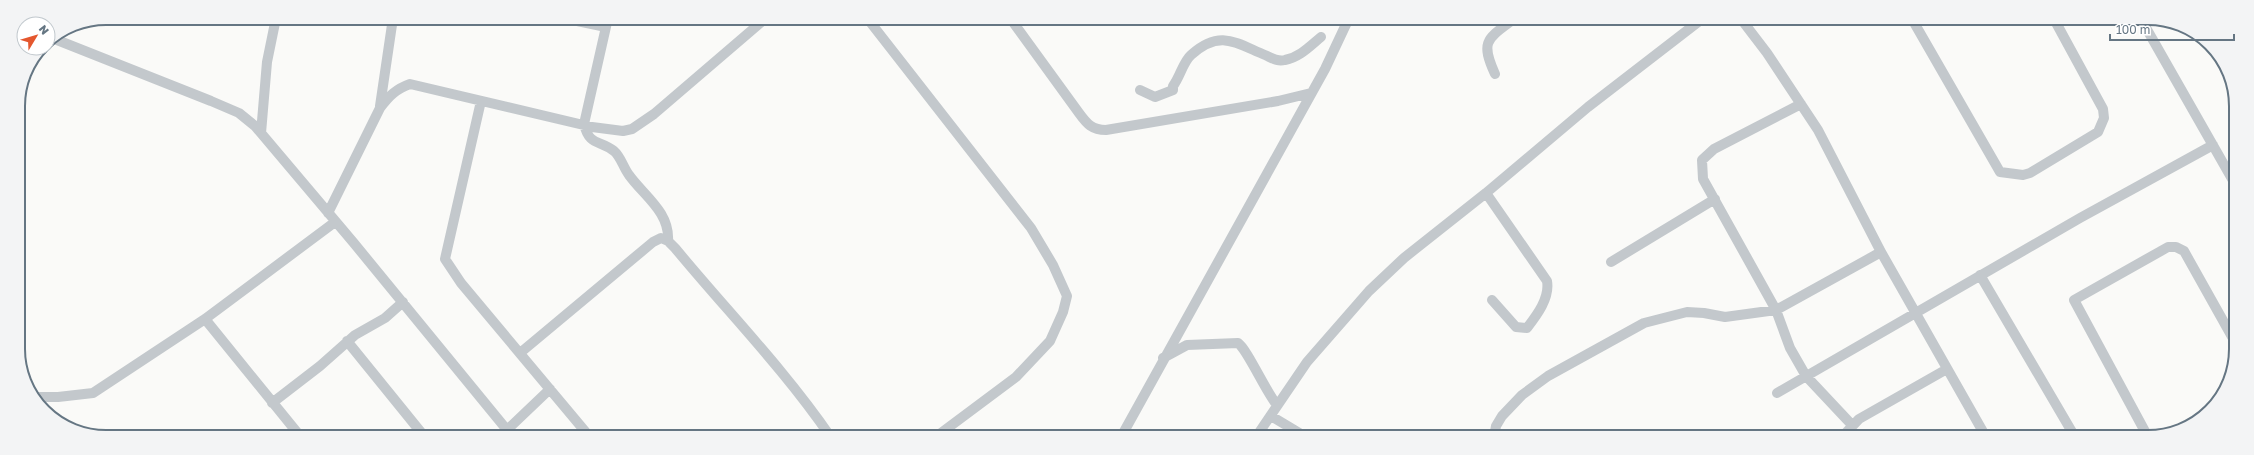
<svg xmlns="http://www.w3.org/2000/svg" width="2254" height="455" viewBox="0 0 2254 455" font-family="'Golos Text',sans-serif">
	<rect width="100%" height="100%" fill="#fafaf8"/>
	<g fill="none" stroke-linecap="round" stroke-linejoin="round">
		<path stroke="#c3c8cc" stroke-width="10" d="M563,18L606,27
			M608,18L584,124C589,146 600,140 614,151C621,157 623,167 629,175C644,196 670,212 668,241
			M867,18L1031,228L1053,265L1067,296L1063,312L1050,341L1016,377L937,436
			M1010,18L1079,113C1087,124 1092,130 1106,130L1278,101L1311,93
			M1522,19L1523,20L1526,19
			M1912,19L2000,172L2023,175L2030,173L2098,132L2104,118L2103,109L2054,19
			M2141,19L2235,184
			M52,38L211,101L239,113L255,126L353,242L512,436
			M1495,74C1480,41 1487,39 1514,19
			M1140,90L1155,97L1173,90V86C1180,77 1183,62 1191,55C1220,29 1236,43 1265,55C1272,58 1277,62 1285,60C1300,57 1310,46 1321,37
			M481,101L445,259L461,283L589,436
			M1801,104L1714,149L1702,160L1703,179L1776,310L1790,348L1806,376L1852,425
			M380,106L393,18
			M261,133L267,62L276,18
			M1486,193L1547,281C1550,298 1537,315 1527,328L1516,327L1492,300
			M328,213L380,108C389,96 396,89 410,84L592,127L623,131L632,129L654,114L766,18
			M1881,252L1986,437
			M1611,262L1715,199
			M1980,275L2075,437
			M205,319L300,436
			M347,341L424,436
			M520,353L653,242L661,238L668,241L675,248C727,311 784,369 830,436
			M1163,358L1187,345L1238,343C1247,349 1266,392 1277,405
			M1777,393L2080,218L2213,145
			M36,397H58L93,393L205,319L335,222
			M272,403L320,366L355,335L385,318L403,302
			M1271,416L1306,437
			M507,430L550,389
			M1121,437L1325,69L1349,18
			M1256,437L1307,362L1369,291L1404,258L1486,193L1588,107L1702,19
			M1494,437L1496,426L1502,416L1522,395L1548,376L1644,323L1687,312L1704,313L1725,317L1776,310L1881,252L1818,130L1767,53L1741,19
			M1842,437L1859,419L1947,369
			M2148,437L2074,300L2168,247H2176L2184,251L2235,342"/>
	</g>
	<path d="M0 0H2254V455H0ZM106 25H2148A81 81 0 0 1 2229 106V349A81 81 0 0 1 2148 430H106A81 81 0 0 1 25 349V106A81 81 0 0 1 106 25Z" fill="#f3f4f5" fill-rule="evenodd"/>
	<path fill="none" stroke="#657683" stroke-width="2" d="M106 25H2148A81 81 0 0 1 2229 106V349A81 81 0 0 1 2148 430H106A81 81 0 0 1 25 349V106A81 81 0 0 1 106 25Z"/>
	<g transform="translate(36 36) rotate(52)"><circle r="19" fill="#ffffff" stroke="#c1c8cd"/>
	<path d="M0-3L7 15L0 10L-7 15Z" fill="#e4572e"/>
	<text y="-6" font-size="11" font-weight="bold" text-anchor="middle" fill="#657683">N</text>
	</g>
	<path d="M2110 34v6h124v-6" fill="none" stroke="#657683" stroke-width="2"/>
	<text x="2116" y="34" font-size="12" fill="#657683" stroke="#ffffff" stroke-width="3" paint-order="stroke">100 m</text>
</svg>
